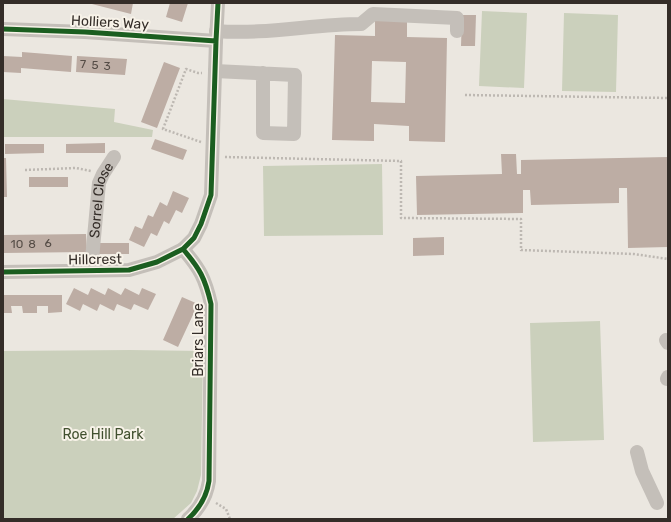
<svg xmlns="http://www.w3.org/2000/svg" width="671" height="522" viewBox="0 0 671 522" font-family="Rubik,sans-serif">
	<rect width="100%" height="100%" fill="#ebe7e0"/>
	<path fill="#cbd0bc" d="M482,11L527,13L524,88L479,86Z
		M564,13L618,15L616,92L562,91Z
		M3,99L115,109L114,122L153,130L152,137H3Z
		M382,164L383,235L264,236L263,166Z
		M600,321L604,440L533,442L530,323Z
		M130,350L203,351L201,475L197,491L191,503L173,519H3V351Z"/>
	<path fill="#bdada4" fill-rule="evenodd" d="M88,3H133L131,14Z
		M170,3H188L182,22L166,17Z
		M462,15H476L475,46H461Z
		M375,20L407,21V37L447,38L445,142L409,141V126L374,124V141L332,140L335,35L375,36ZM372,61L406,62L405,103L371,102Z
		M22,52L72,56L71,72L21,68V73L3,72V56L22,57Z
		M77,56L127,59L125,75L76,72Z
		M164,62L180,68L157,128L141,122Z
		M155,139L187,150L183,160L151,149Z
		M105,143V153H66V144Z
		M5,144H44V153L5,154Z
		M501,154H516L517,174H521V160L668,157V247L628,248L627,188H619V203L531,205L530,190H523V213L417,215L416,176L502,174Z
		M3,158H6L7,197H3Z
		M29,177H68V187H29Z
		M173,191L189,198L182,213L176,210L169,224L164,221L157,236L151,233L144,247L129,240L135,226L142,229L148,215L153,217L160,202L167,206Z
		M86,234L87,252L3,253V235Z
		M444,237V255L413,256V238Z
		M95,243H129V254H95Z
		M74,288L88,295L91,288L105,295L108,288L121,295L125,288L139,295L142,288L156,294L148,310L134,304L131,310L117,304L114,311L100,304L97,311L83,304L80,311L66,304Z
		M3,295H62V312L48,313V306H37V313H23L22,306H11L12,313H3Z
		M182,297L198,304L178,347L163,340Z"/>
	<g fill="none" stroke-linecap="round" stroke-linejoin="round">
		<path stroke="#bdb8b2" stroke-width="2.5" stroke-dasharray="2 2" stroke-linecap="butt" d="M465,95L668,98
			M201,142L163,129L186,69L198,73H202
			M225,157L401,161V218L521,219V250L634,254L668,259
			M25,170L76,168L91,171
			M216,503L226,509L230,519"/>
		<g stroke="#c4bfb9" stroke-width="14">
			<path d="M3,29L85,32L216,41"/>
			<path d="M216,31C265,35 313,24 361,24L373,14L457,18V31"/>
			<path d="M215,71L295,75L294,134L263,133V73"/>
			<path id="s1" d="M91,270L99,183L103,174L114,157"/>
			<path d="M3,272L129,270L157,262L183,249"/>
			<path d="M666,340L668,343"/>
			<path d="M667,379L668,377"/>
			<path d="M637,452L642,471L657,503"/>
			<path d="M188,519C199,509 207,495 209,481L211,304C205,278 200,269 183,249L194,238L201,224L211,195L216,41L218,3"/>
		</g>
		<defs>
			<path id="cycleway" d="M3,29L85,32L216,41
				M3,272L129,270L157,262L183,249
				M188,519C199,509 207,495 209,481L211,304C205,278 200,269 183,249L194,238L201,224L211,195L216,41L218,3"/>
		</defs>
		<use href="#cycleway" stroke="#f7f2e8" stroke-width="8"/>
		<use href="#cycleway" stroke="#1b5e20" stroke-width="5"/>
	</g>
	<g text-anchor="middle" stroke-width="4" stroke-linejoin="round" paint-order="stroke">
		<g font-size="12" fill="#564d47">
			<text x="83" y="68">7</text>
			<text x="95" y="69">5</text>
			<text x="107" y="70">3</text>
			<text x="48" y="247">6</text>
			<text x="17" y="248">10</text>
			<text x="32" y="248">8</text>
		</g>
		<g font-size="14" fill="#342d28" stroke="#f7f2e8">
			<text transform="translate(110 22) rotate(3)" y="5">Holliers Way</text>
			<text dy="5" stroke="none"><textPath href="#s1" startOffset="71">Sorrel Close</textPath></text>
			<text transform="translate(95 259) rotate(-1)" y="5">Hillcrest</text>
			<text transform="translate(198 340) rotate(-90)" y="5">Briars Lane</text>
		</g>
		<g font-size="14" fill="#41502e" stroke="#f7f2e8">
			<text x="103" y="439">Roe Hill Park</text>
		</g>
	</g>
	<rect width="671" height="522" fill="none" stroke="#342d28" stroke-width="8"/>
</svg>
